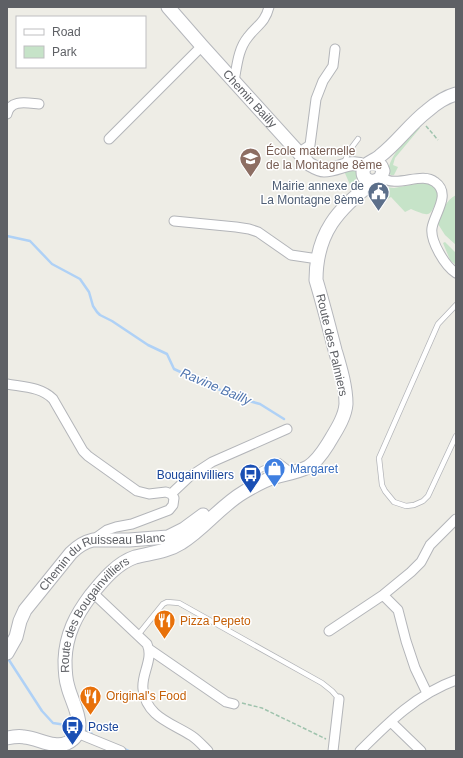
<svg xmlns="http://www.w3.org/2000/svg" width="463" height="758" viewBox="0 0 463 758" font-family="Helvetica,sans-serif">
	<rect width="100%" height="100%" fill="#eeede6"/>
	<path fill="#c6e3c8" d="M418,126L420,128L395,158L393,165L398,167L394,175H391L388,173C389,155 407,139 418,126Z
		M353,168C361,174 356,180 351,187L344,171Z
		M421,183C432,184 436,186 439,197C429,216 432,218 411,209L405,212L391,197L386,200L380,197L386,187L394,188Z
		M456,195V245L445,235L438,224C440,213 446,200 456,195Z
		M445,242L456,253V265L450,260L443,243Z"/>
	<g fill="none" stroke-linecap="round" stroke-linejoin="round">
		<path stroke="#afd1f6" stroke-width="2.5" d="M7,236L30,241L52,264L80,279L89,292L93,306L97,312L100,315L112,321L148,345L167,354L174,369L238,398L260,404L284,419
			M7,657L42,711L53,723L66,725
			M83,730L92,734
			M123,748L129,751"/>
		<defs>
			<path id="lane" d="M344,163L349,151L358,139
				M456,305L438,324L379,458L382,485L385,491L394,502L406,506L414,505L423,501L428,496L456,436
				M253,485L254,473L279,461L292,471
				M138,635L163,604L167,602L179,603L322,683L332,691L339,699"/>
			<path id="street" d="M234,81C237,66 238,49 248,37C257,25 265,23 269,7
				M7,114C10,99 27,103 39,104
				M109,139L202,46
				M298,153L310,145L316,99L323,81L333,66L335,49
				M381,177C397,189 421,171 435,182C452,194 434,214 432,228C430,241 445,266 456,273
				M174,221L236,227L249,229L258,232L291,255L318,259
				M7,384C24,387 41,387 53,399L83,451L88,456L137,491L149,494L166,492L171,494L174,498L173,505L169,510L132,524L116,527L107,530L93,540
				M171,494L189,477L212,462L287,429
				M93,593L147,644C154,659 141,674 143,689C146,717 172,723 192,736C198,740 203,746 208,751
				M383,595L398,610L406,641L415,668L427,693
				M329,631L383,595L411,572L421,562L430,545L456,519
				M149,649L226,702L234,704
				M391,722L421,751
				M77,733L121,751
				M333,751L339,699
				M360,751C389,722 417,694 456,680"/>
			<g id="secondary">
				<path id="s1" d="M168,7L202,46L309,164C314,167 319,170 324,170C340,170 349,159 365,166"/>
				<path d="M372,162L381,166L383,171L381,177C375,184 363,182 363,172C363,163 375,161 380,156C397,143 410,124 427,111C435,104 445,97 456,94"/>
				<path id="s2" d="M7,653L16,637L20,621L25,610L71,553C78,546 84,542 93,540H129L168,537L184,529L203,515"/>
				<path id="s3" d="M7,738C12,737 19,736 24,737C38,738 54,749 67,743C91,731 72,704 68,687C65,678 65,669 65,660C66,634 76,615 91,595C103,580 117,563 135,557C150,553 167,552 181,543C204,529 220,506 244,492C254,486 264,480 275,477C286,474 298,472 308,467C316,462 323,452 328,444C335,432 345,418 346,404C346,386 340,367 335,350C329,327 323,303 316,280C316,233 338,209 373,182"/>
			</g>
		</defs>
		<use href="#lane" stroke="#b3b5b9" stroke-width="6"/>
		<use href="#street" stroke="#b3b5b9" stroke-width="11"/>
		<use href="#secondary" stroke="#b5b7bc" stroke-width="15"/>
		<path stroke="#9fc3ad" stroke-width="1.5" stroke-dasharray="4 2" stroke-linecap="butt" d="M426,126L438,140
			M371,201L378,196L383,189
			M242,703L262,708L326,739"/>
		<use href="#lane" stroke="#fff" stroke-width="4.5"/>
		<use href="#street" stroke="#fff" stroke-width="9"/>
		<use href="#secondary" stroke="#fff" stroke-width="13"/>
	</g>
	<defs>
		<symbol id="school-pin" viewBox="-11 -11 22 30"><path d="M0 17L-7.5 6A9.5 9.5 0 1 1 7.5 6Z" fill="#8d6e63" stroke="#fff"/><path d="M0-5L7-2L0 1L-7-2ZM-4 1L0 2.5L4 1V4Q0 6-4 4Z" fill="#fff"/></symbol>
		<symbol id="civic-pin" viewBox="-11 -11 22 30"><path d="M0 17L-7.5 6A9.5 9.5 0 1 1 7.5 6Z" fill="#5c6f8a" stroke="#fff"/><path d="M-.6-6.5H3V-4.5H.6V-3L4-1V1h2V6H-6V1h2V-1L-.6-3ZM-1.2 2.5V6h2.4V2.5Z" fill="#fff"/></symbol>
		<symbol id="shop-pin" viewBox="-11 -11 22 30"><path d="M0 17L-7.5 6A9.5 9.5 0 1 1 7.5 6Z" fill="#3f7fe0" stroke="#fff"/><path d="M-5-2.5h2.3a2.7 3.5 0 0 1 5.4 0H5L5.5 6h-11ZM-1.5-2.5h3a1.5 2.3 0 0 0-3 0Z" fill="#fff"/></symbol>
		<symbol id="bus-pin" viewBox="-11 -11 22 30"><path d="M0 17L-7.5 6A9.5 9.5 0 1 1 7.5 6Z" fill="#1a4fb4" stroke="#fff"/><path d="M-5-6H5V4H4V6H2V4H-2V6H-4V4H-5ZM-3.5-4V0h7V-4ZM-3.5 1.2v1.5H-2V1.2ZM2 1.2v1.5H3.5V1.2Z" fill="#fff"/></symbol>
		<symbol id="restaurant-pin" viewBox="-11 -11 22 30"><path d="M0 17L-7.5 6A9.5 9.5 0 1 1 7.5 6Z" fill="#e8710a" stroke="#fff"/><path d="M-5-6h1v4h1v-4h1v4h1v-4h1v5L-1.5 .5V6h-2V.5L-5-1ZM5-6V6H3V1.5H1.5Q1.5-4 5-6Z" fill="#fff"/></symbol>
	</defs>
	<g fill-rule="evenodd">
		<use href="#school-pin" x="238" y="146" width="25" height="34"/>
		<use href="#civic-pin" x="366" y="180" width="25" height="34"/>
		<use href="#shop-pin" x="262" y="456" width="25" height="34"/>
		<use href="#bus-pin" x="238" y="462" width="25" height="34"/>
		<use href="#restaurant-pin" x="152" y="608" width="25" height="34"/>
		<use href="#restaurant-pin" x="78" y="684" width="25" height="34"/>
		<use href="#bus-pin" x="60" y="714" width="25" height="34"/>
	</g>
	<g text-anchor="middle" stroke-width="3" stroke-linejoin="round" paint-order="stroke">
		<g font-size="12" fill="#5e6065" stroke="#fff">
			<text dy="4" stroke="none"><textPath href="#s1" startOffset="123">Chemin Bailly</textPath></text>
			<text transform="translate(332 345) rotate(77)" y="4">Route des Palmiers</text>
			<text dy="4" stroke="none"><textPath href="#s2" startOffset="146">Chemin du Ruisseau Blanc</textPath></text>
			<text dy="4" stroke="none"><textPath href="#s3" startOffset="206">Route des Bougainvilliers</textPath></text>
		</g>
		<g font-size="12" fill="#785e54" stroke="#fff" text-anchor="start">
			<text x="266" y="155">École maternelle<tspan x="266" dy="14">de la Montagne 8ème</tspan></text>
		</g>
		<g font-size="12" fill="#4e5e75" stroke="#fff" text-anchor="end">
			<text x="364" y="190">Mairie annexe de<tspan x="364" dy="14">La Montagne 8ème</tspan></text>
		</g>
		<g font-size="12" fill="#366cbe" stroke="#fff" text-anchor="start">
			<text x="290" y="473">Margaret</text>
		</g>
		<g font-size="12" fill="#164399" stroke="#fff" text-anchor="end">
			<text x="234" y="479">Bougainvilliers</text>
			<text x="88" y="731" text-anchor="start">Poste</text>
		</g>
		<g font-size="12" fill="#c56008" stroke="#fff" text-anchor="start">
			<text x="180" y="625">Pizza Pepeto</text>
			<text x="106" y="700">Original's Food</text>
		</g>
		<g font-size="13" font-style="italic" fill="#5176af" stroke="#fff">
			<text transform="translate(216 386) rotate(23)" y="5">Ravine Bailly</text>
		</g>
	</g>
	<rect width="463" height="758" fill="none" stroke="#5e6065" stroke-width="16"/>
	<rect x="16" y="16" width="130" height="52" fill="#ffffff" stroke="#bfbfc1"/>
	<rect x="24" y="29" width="20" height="6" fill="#ffffff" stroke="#bfbfc1"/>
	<text x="52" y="36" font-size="12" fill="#5e6065">Road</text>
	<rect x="24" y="46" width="20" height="12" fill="#c6e3c8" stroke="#bfbfc1"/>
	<text x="52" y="56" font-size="12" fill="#5e6065">Park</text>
</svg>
